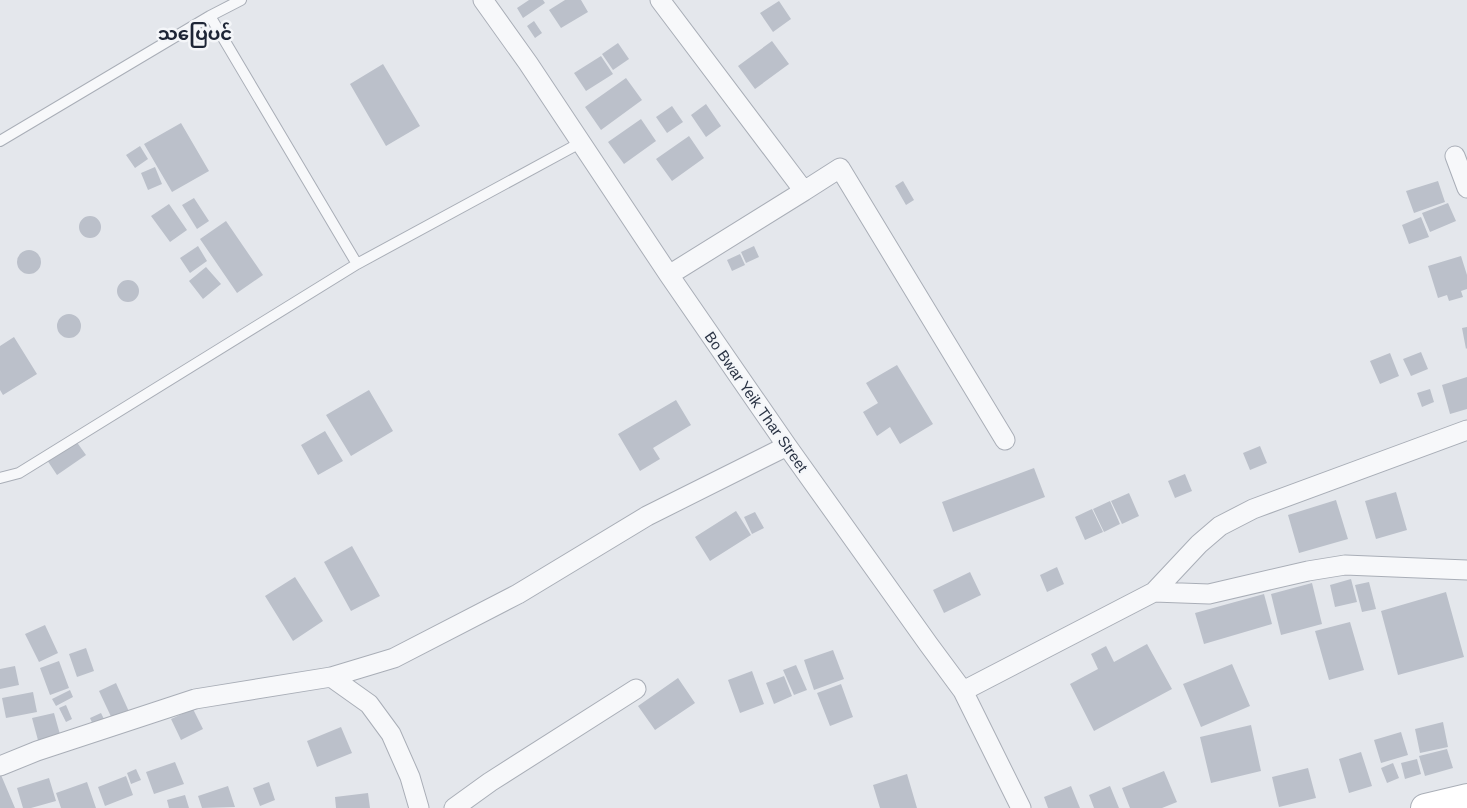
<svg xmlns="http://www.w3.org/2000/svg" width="1467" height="808" viewBox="0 0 1467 808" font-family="Helvetica,'Noto Sans Myanmar',sans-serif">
	<rect width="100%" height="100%" fill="#e4e7ec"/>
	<path fill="#bbc0ca" d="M529,0H543L545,3L523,18L517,8Z
		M565,0H581L588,12L561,28L549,10Z
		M779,1L791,19L773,32L760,13Z
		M534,21L542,33L535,38L527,26Z
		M772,41L789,64L755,89L738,66Z
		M618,43L629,59L613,70L602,54Z
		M601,56L613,74L586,91L574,73Z
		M383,64L420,126L386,146L350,84Z
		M626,78L642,100L601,130L585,107Z
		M706,104L721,126L706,137L691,115Z
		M672,106L683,122L667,133L656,117Z
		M641,119L656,141L624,164L608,142Z
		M181,123L209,171L172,192L144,144Z
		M689,136L704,158L672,181L656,159Z
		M140,146L148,159L135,168L126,155Z
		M155,167L162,184L148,190L141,173Z
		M903,181L914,200L906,205L895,186Z
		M1438,181L1445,202L1414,213L1406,191Z
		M194,198L209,221L197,229L182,205Z
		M1448,203L1456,221L1430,232L1422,213Z
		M169,204L187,230L170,242L151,216Z
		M79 227a11 11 0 1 1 22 0a11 11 0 1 1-22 0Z
		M1421,217L1429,237L1409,244L1402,225Z
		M226,221L263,275L237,293L200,239Z
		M198,246L207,261L190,273L180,258Z
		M754,246L759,257L746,263L741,252Z
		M17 262a12 12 0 1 1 24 0a12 12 0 1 1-24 0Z
		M740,254L745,265L732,271L727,260Z
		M1461,256L1467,275V289L1461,291L1463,297L1449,301L1447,295L1438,298L1428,266Z
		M206,267L221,284L203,299L189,281Z
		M117 291a11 11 0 1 1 22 0a11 11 0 1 1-22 0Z
		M57 326a12 12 0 1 1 24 0a12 12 0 1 1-24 0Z
		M1467,327V348L1466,349L1462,328Z
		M14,337L37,374L3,395L0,390V346Z
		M1421,352L1428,369L1411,376L1403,359Z
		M1390,353L1399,376L1380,384L1370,361Z
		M897,365L933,424L900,444L890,427L877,436L863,412L878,403L866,383Z
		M1467,377V409L1450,414L1442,385Z
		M1430,389L1434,402L1422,407L1417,393Z
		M369,390L393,431L351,456L326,415Z
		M676,400L691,425L653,448L660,459L640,471L618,434Z
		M325,431L343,461L318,475L301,445Z
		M76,441L86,455L57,475L47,460Z
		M1260,446L1267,463L1250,470L1243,453Z
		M1034,468L1045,497L953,532L942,502Z
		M1185,474L1192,491L1175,498L1168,481Z
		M1396,492L1407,530L1376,539L1365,501Z
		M1129,493L1139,516L1122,524L1111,501Z
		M1336,500L1348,539L1299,553L1288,515Z
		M1110,501L1120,524L1104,532L1093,509Z
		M1092,509L1103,532L1085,540L1075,517Z
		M736,511L751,535L710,561L695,537Z
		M755,512L764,528L752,534L744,517Z
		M352,546L380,596L351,611L324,562Z
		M1057,567L1064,584L1047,592L1040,575Z
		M970,572L981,595L944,613L933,590Z
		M295,577L323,621L293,641L265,596Z
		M1351,579L1357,602L1335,607L1330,585Z
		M1369,582L1376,609L1362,612L1355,585Z
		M1312,583L1322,624L1281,635L1271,594Z
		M1446,592L1464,657L1398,675L1381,611Z
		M1264,594L1272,624L1204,644L1195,613Z
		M1350,622L1364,670L1329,680L1315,631Z
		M45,625L58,653L39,662L25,634Z
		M1147,644L1172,689L1094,731L1070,684L1098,669L1091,654L1106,646L1114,662Z
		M86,648L94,671L77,677L69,654Z
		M833,650L844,679L814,690L804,660Z
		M59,661L69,688L50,695L40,668Z
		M1232,664L1250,706L1201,727L1183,684Z
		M796,665L807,690L794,695L783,670Z
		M15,666L19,685L0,689V669Z
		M752,671L764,704L740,713L728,680Z
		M784,676L792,696L774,704L766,683Z
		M678,678L695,703L655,730L638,706Z
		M116,683L131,716L114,723L99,691Z
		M841,684L853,717L830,726L817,693Z
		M70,690L73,697L56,706L52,699Z
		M33,692L37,712L6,718L2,698Z
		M66,705L72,719L66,722L59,708Z
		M193,709L203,729L181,740L171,719Z
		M54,713L61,738L39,744L32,718Z
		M101,713L106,723L95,729L90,718Z
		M1443,722L1448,747L1420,753L1415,729Z
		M1251,725L1261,771L1211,783L1200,737Z
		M341,727L352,753L317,767L307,741Z
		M1401,732L1408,755L1381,763L1374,740Z
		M1447,749L1453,768L1425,776L1419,756Z
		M1361,752L1372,786L1349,793L1339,759Z
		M1417,759L1421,774L1405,779L1401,763Z
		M175,762L184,784L154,794L146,772Z
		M1393,763L1399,778L1387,783L1381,768Z
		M1308,768L1316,798L1279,807L1272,777Z
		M136,769L141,780L131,784L127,773Z
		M1164,771L1177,802L1162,808H1130L1122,788Z
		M907,774L917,808H880L873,785Z
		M1,775L15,808H0V776Z
		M126,776L133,795L105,806L98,787Z
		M49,778L56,801L31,808H23L17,788Z
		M87,782L96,808H61L56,793Z
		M269,782L275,800L260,806L253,788Z
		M228,786L235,807L202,808L198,796Z
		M1071,786L1080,808H1048L1044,797Z
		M1110,786L1119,808H1094L1089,795Z
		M368,793L370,808H336L335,797Z
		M185,795L189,808H169L167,800Z"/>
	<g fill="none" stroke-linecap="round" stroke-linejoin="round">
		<defs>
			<path id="lane" d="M0,141L210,16L241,0
				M357,264L580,143
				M0,478L19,473L357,264L210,16"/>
			<path id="street" d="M483,0L528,63L669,275L787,446L929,645L963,691L1021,808
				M660,0L804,191L840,168L1005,440
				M1455,156L1467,188
				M669,275L804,191
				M1154,592L1199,544L1220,526L1253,509L1467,430
				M331,677L369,704L391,734L410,777L419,808
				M963,691L1154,592L1209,594L1308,571L1345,565L1467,570
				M0,766L37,751L195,699L331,677L394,658L518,594L647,516L787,446
				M454,808L490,782L636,689"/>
			<path id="secondary" d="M1425,808L1467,798"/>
		</defs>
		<use href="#lane" stroke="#a9aeb7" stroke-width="12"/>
		<use href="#street" stroke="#a9aeb7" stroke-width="21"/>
		<use href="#secondary" stroke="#a9aeb7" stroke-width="30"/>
		<use href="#lane" stroke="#f7f8fa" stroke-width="10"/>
		<use href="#street" stroke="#f7f8fa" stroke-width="19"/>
		<use href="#secondary" stroke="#fff" stroke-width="28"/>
	</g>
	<g text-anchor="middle" stroke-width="5" stroke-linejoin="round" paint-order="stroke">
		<g font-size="15" fill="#2b3445" stroke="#f4f6f9">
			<text transform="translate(756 402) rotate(55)" y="5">Bo Bwar Yeik Thar Street</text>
		</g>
		<g font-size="18" font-weight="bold" fill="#1d2536" stroke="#f4f6f9">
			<text x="195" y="40">သပြေပင်</text>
		</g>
	</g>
</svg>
